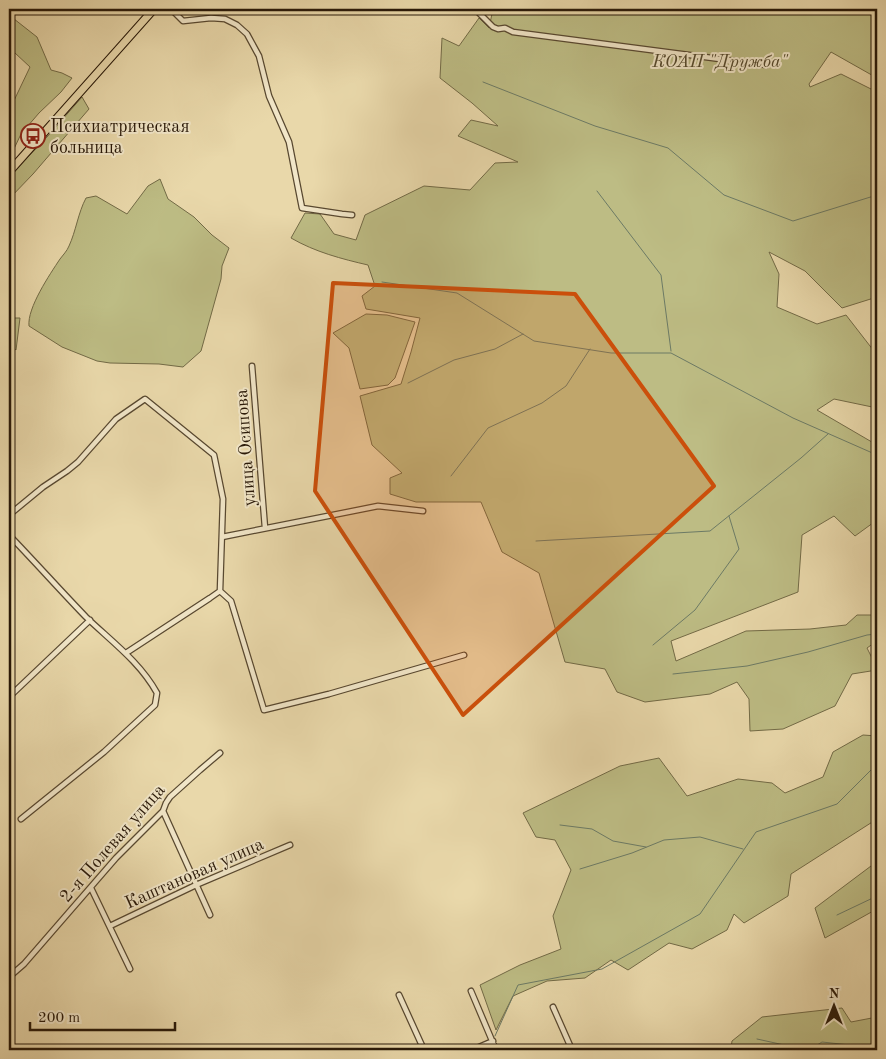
<svg xmlns="http://www.w3.org/2000/svg" width="886" height="1059" viewBox="0 0 886 1059" font-family="'Old Standard TT',serif">
	<rect width="100%" height="100%" fill="#e9d8aa"/>
	<filter id="stains"><feTurbulence type="fractalNoise" baseFrequency=".004" numOctaves="4"/><feColorMatrix values="0 0 0 0 .2 0 0 0 0 .09 0 0 0 0 .02 0 0 0 .5 -.17"/></filter>
	<radialGradient id="worn" r=".72"><stop offset=".6" stop-color="#630" stop-opacity="0"/><stop offset="1" stop-color="#630" stop-opacity=".3"/></radialGradient>
	<path fill="#bdbc84" stroke="#726a46" d="M493,9H877V78L831,52L809,84L810,87L841,74L877,92V297L842,308L805,271L769,252L779,274L777,307L817,324L846,315L877,355V408L834,399L817,410L877,445V520L855,536L834,516L802,535L798,592L671,641L676,661L746,631L810,629L846,625L857,615H877V641L867,648L872,658H877V670L852,674L835,706L783,729L750,731L749,699L737,682L710,694L645,702L617,692L605,669L565,662L539,573L502,552L481,502H416L390,494V478L402,473L372,445L360,396L401,384L411,352L420,318L366,309L362,296L375,286L368,265C342,259 315,252 291,238L305,213L320,214L334,234L356,240L365,215L424,186L470,190L495,163L518,162L458,136L471,120L498,126L472,103L440,78L442,38L459,46L479,18L489,28Z
		M9,15L37,37L51,70L62,73L72,78L61,92L39,113L21,134L12,153L9,147V111L30,67L15,53L9,52Z
		M82,97L89,109L33,174L9,199V177L47,137Z
		M160,179L168,199L194,217L212,235L229,248L222,266L221,279L201,351L183,367L159,364L110,363L97,361L62,347L29,326C27,308 50,274 60,259C63,255 67,251 69,246C76,231 78,213 86,198L96,196L127,214L148,186Z
		M366,314L387,315L415,322L395,378L388,385L360,389L349,348L333,333Z
		M9,318H20L16,350L9,344Z
		M863,735L877,736V819L791,874L788,896L744,923L734,914L727,930L692,949L669,943L628,970L611,960L585,978L547,981L513,996L496,1030L480,985L520,965L561,949L553,916L571,870L555,840L536,837L523,813L620,766L659,758L687,796L738,779L772,783L785,793L823,777L833,752Z
		M877,862V901H876L875,910L825,938L815,908L871,866Z
		M842,1008L851,1022L877,1017V1050H734L731,1048L732,1041L762,1017Z"/>
	<g fill="none" stroke-linecap="round" stroke-linejoin="round">
		<path stroke="#6c7a65" stroke-width="1" d="M483,82L595,126L668,148L724,195L793,221L877,195
			M597,191L661,275L671,351
			M382,282L457,293L534,341L611,353H671L793,418L877,455
			M408,383L454,360L495,349L523,334
			M451,476L488,428L542,403L566,386L590,349
			M536,541L710,531L801,458L828,434
			M653,645L695,610L739,549L729,516
			M673,674L747,666L808,652L867,635L877,634
			M560,825L592,829L613,841L646,847
			M580,869L632,853L664,840L700,837L743,849
			M837,915L877,896
			M495,1036L518,985L602,969L700,914L756,832L837,804L877,764
			M757,1039L807,1050
			M809,1050L822,1042L859,1046L867,1050"/>
		<defs>
			<path id="street" d="M171,9L183,21L211,18L225,19L237,25L247,34L259,56L269,96L289,142L302,208L342,214L352,215
				M475,9L493,27L498,29L505,28L513,32L766,65
				M252,366L265,528
				M9,515L43,487L67,471L78,462L116,419L145,399L214,455L223,499L220,591L210,598L126,653
				M9,535C35,562 60,590 86,617C111,641 140,662 157,693L155,705L130,728L104,752L21,819
				M222,537L378,506L423,511
				M220,591L231,601L264,710L329,694L464,655
				M9,697L90,620
				M163,811L210,915
				M91,888L130,969
				M110,926L196,885L290,845
				M9,977L24,964L116,858L163,811L166,803L170,797L200,770L220,753
				M471,991L496,1050
				M399,995L424,1050
				M553,1007L572,1050
				M472,1050L493,1041"/>
			<path id="primary" d="M9,172L154,9"/>
		</defs>
		<use href="#street" stroke="#584830" stroke-width="7"/>
		<use href="#primary" stroke="#281808" stroke-width="9"/>
		<use href="#street" stroke="#f1e6c8" stroke-width="4.5"/>
		<use href="#primary" stroke="#e9d8aa" stroke-width="7"/>
	</g>
	<path fill="#cb4f0b" fill-opacity="0.2" stroke="#cb4f0b" stroke-width="4" stroke-linejoin="round" d="M333,283L575,294L714,486L463,715L315,491Z"/>
	<defs>
		<symbol id="bus-ring" viewBox="-11 -11 22 22"><circle r="9.5" fill="#f1e6c8" stroke="#8f2418" stroke-width="1.5"/><path d="M-5-6H5V4H4V6H2V4H-2V6H-4V4H-5ZM-3.5-4V0h7V-4ZM-3.5 1.2v1.5H-2V1.2ZM2 1.2v1.5H3.5V1.2Z" fill="#8f2418"/></symbol>
	</defs>
	<g fill-rule="evenodd">
		<use href="#bus-ring" x="19" y="122" width="28" height="28"/>
	</g>
	<g text-anchor="middle" stroke-width="4" stroke-linejoin="round" paint-order="stroke">
		<g font-size="18" font-style="italic" fill="#55492d" stroke="#f1e6c8">
			<text x="720" y="67">КОАП "Дружба"</text>
		</g>
		<g font-size="18" fill="#281808" stroke="#f1e6c8" text-anchor="start">
			<text x="50" y="132">Психиатрическая<tspan x="50" dy="21">больница</tspan></text>
		</g>
		<g font-size="18" fill="#281808" stroke="#f1e6c8">
			<text transform="translate(245 448) rotate(-94)" y="6">улица Осипова</text>
			<text transform="translate(112 843) rotate(-49)" y="6">2-я Полевая улица</text>
			<text transform="translate(194 873) rotate(-24)" y="6">Каштановая улица</text>
		</g>
	</g>
	<rect width="886" height="1059" fill="none" stroke="#e9d8aa" stroke-width="30"/>
	<rect x="10" y="10" width="866" height="1039" fill="none" stroke="#281808" stroke-width="2.5"/>
	<rect x="15" y="15" width="856" height="1029" fill="none" stroke="#281808"/>
	<g transform="translate(834 1006)" stroke="#f1e6c8" stroke-width="4" paint-order="stroke">
	<path d="M0-4L9 19L0 12L-9 19Z" fill="#281808"/>
	<text y="-8" font-size="14" font-weight="bold" text-anchor="middle" fill="#281808">N</text>
	</g>
	<path d="M30 1022v8h145v-8" fill="none" stroke="#281808" stroke-width="2.5"/>
	<text x="38" y="1022" font-size="15" fill="#281808" stroke="#f1e6c8" stroke-width="4" paint-order="stroke">200 m</text>
	<rect width="100%" height="100%" filter="url(#stains)"/>
	<rect width="100%" height="100%" fill="url(#worn)"/>
</svg>
